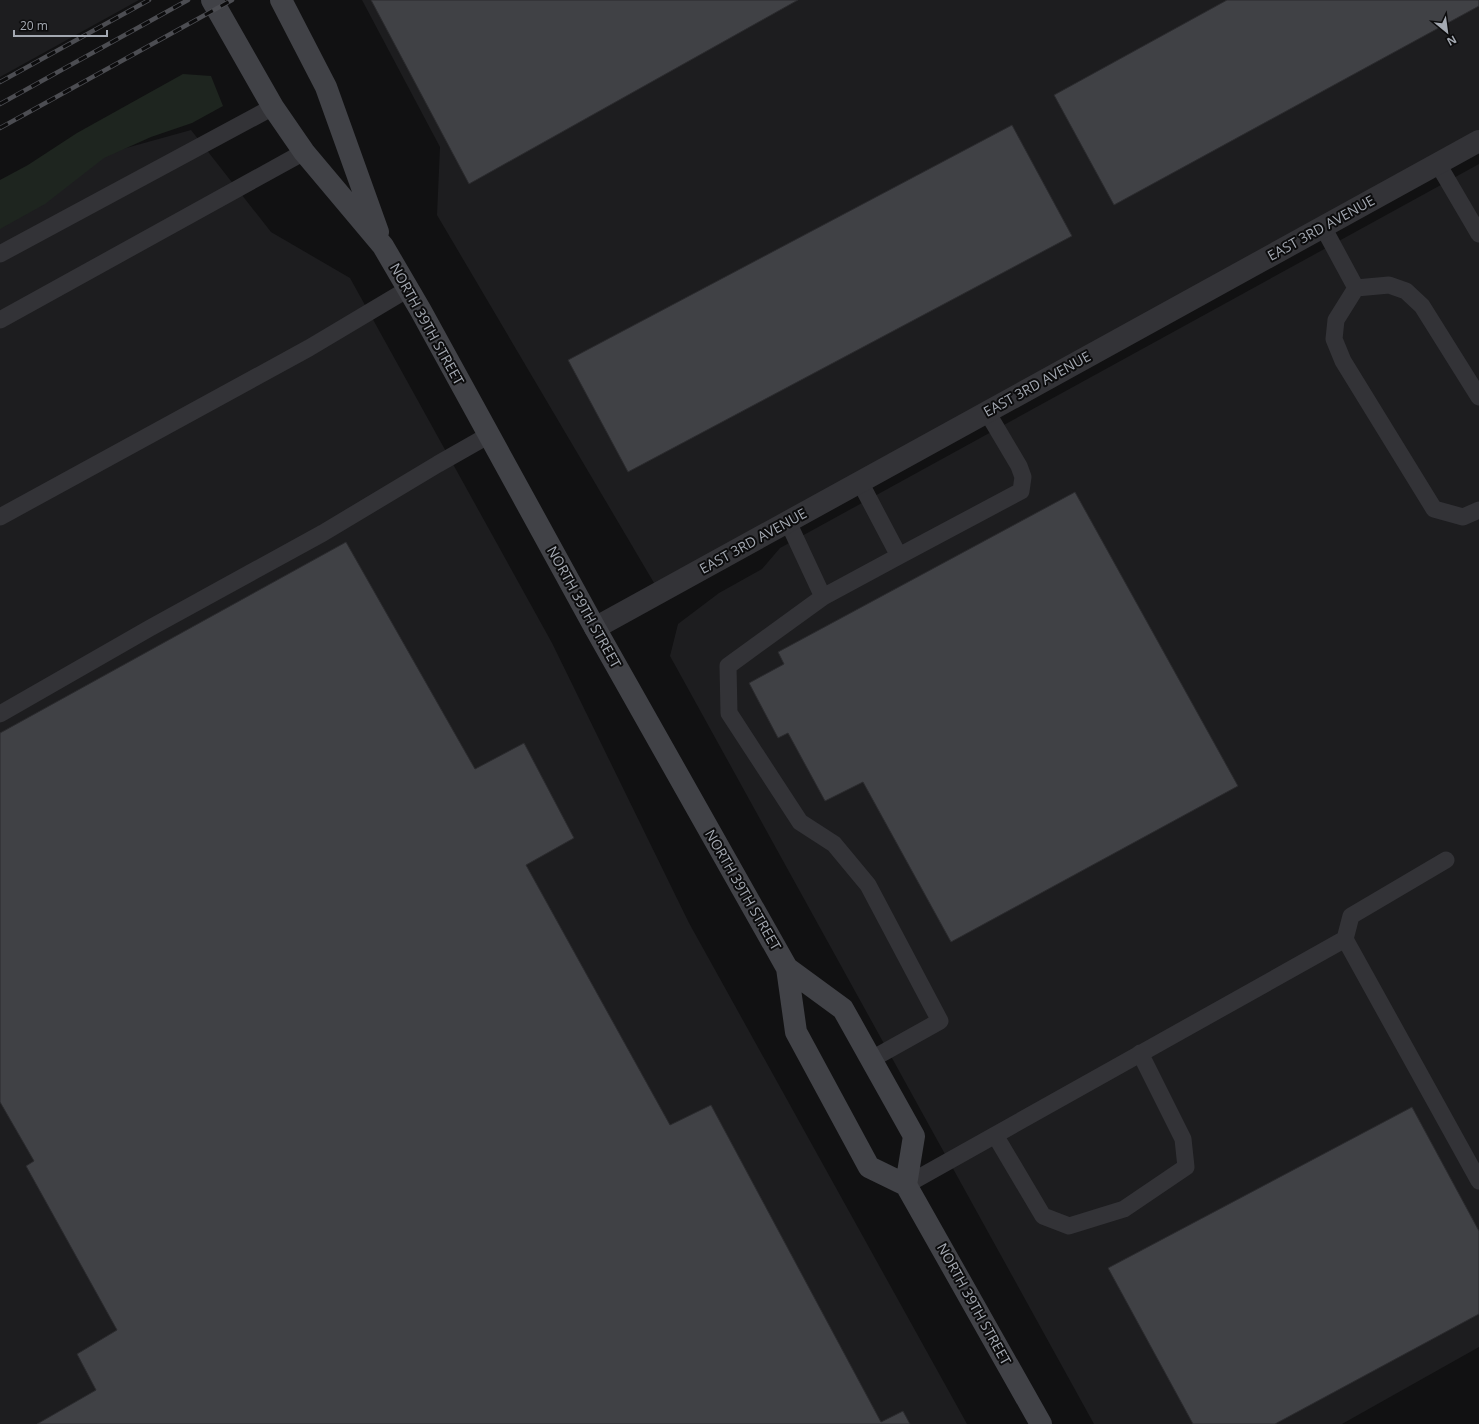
<svg xmlns="http://www.w3.org/2000/svg" width="1479" height="1424" viewBox="0 0 1479 1424" font-family="'Open Sans',sans-serif">
	<rect width="100%" height="100%" fill="#111112"/>
	<path fill="#1d1d1f" d="M0,0H139L0,77Z
		M362,0H1479V135L657,588L437,215L440,147Z
		M191,130L271,232L350,278L552,643L689,923L967,1424H0V183Z
		M1479,164V1347L1342,1424H1094L670,656L678,624L719,593L762,569L780,548Z"/>
	<path fill="#1e251f" d="M183,74L211,76L223,106L192,123L151,137L104,158L45,204L0,229V180L28,165L77,133Z"/>
	<path fill="#404145" stroke="#2b2b2e" d="M371,0H798L469,184Z
		M1227,0H1479V6L1114,205L1054,95Z
		M1012,125L1072,236L628,472L568,360Z
		M1075,492L1238,786L951,942L863,782L825,801L788,733L778,738L749,683L784,664L778,652Z
		M346,542L475,769L524,743L574,838L526,865L670,1125L711,1105L881,1422L903,1411L910,1424H37L96,1390L77,1354L117,1330L26,1166L34,1161L0,1102V733Z
		M1412,1107L1479,1231V1314L1275,1424H1193L1108,1268Z"/>
	<g fill="none" stroke-linecap="round" stroke-linejoin="round">
		<path stroke="#333337" stroke-width="17" d="M1438,164L1479,234
			M1323,227L1356,288
			M0,254L273,107
			M1356,288L1336,320L1334,339L1343,361L1434,509L1463,517L1479,510
			M1356,288L1389,285L1406,291L1422,306L1479,397
			M0,320L304,152
			M0,517L309,348L408,289
			M788,522L823,597L899,556L860,482
			M899,556L1021,491L1023,477L1019,466L987,412
			M823,597L728,666L729,713L800,822L834,844L868,885L940,1021L872,1059
			M0,714L150,628L323,533L438,464L489,435
			M1446,860L1351,916L1345,939L1479,1181
			M995,1135L1043,1216L1069,1226L1124,1209L1186,1167L1183,1139L1140,1053
			M906,1185L1345,939"/>
		<path stroke="#333337" stroke-width="22" d="M595,628L1479,141"/>
		<path stroke="#414247" stroke-width="22" d="M212,0L273,107L304,152L383,246L421,311L595,628L787,968L796,1032L869,1167L906,1185L1041,1424
			M281,0L326,87L378,232
			M787,968L843,1009L914,1136L906,1185"/>
		<defs>
			<path id="rail" d="M0,82L149,0
				M0,104L188,0
				M0,128L232,0"/>
		</defs>
		<use href="#rail" stroke="#4c4d52" stroke-width="4.5"/>
		<use href="#rail" stroke="#0c0c0d" stroke-width="3" stroke-dasharray="9" stroke-linecap="butt"/>
	</g>
	<g text-anchor="middle" stroke-width="4" stroke-linejoin="round" paint-order="stroke">
		<g font-size="14" fill="#a4a9b2" stroke="#0c0c0d">
			<text transform="translate(1321 228) rotate(-29)" y="5">EAST 3RD AVENUE</text>
			<text transform="translate(427 324) rotate(61)" y="5">NORTH 39TH STREET</text>
			<text transform="translate(1037 384) rotate(-29)" y="5">EAST 3RD AVENUE</text>
			<text transform="translate(753 541) rotate(-29)" y="5">EAST 3RD AVENUE</text>
			<text transform="translate(584 607) rotate(61)" y="5">NORTH 39TH STREET</text>
			<text transform="translate(743 890) rotate(60)" y="5">NORTH 39TH STREET</text>
			<text transform="translate(974 1304) rotate(61)" y="5">NORTH 39TH STREET</text>
		</g>
	</g>
	<g transform="translate(1447 32) rotate(151)" stroke="#0c0c0d" stroke-width="3" paint-order="stroke">
	<path d="M0-3L7 15L0 10L-7 15Z" fill="#a4a9b2"/>
	<text y="-6" font-size="11" font-weight="bold" text-anchor="middle" fill="#a4a9b2">N</text>
	</g>
	<path d="M14 30v6h93v-6" fill="none" stroke="#a4a9b2" stroke-width="2"/>
	<text x="20" y="30" font-size="12" fill="#a4a9b2" stroke="#0c0c0d" stroke-width="3" paint-order="stroke">20 m</text>
</svg>
